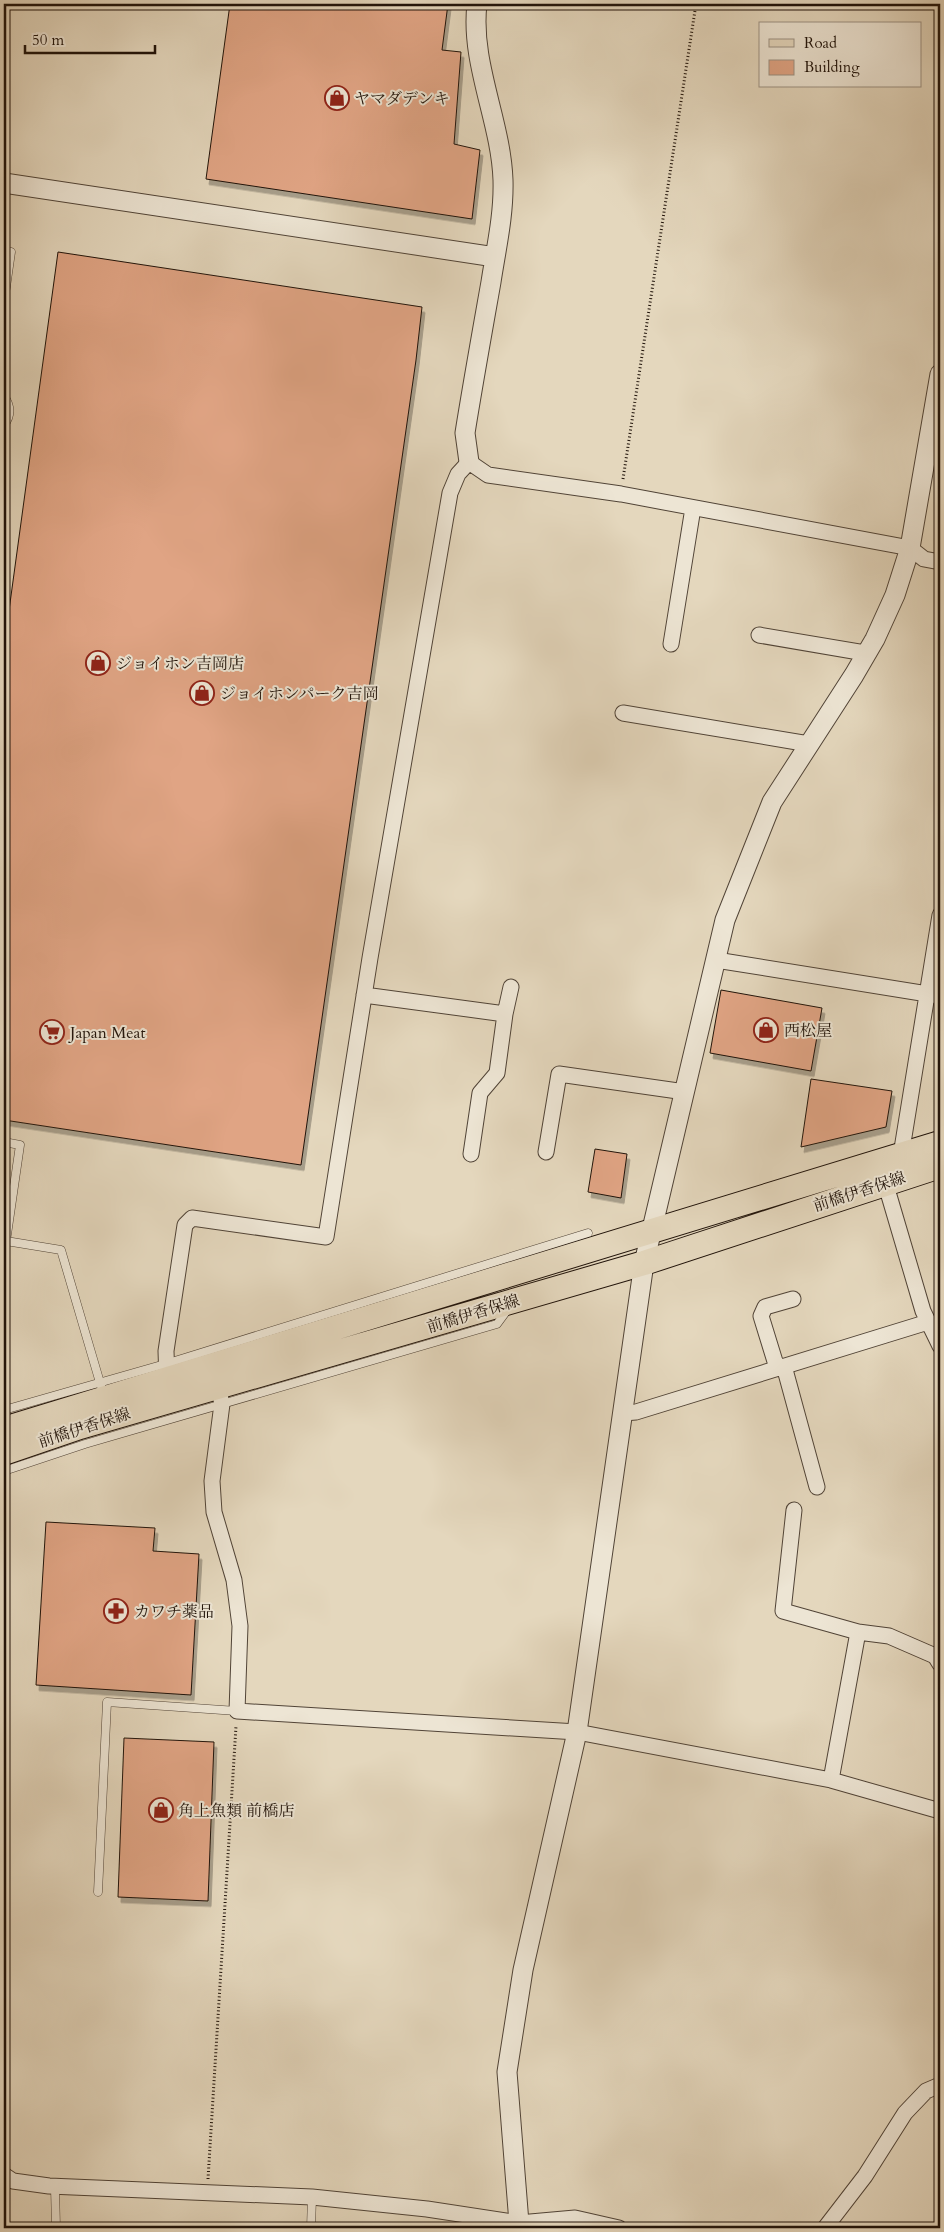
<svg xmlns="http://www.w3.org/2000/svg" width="944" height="2232" viewBox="0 0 944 2232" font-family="Cardo,'Noto Serif JP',serif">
	<defs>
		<filter id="shadow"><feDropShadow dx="3" dy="5.5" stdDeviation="0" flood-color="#0004"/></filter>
	</defs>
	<rect width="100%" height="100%" fill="#e4d7bd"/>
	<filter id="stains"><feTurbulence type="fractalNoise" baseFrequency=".004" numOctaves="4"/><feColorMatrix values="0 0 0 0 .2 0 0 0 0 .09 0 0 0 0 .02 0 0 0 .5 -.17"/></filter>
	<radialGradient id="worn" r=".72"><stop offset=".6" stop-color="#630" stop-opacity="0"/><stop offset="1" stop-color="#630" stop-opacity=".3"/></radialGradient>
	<path fill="#e0a484" stroke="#20130a" filter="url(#shadow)" d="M230,4H448L442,50L461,52L454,144L480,150L472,219L206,179Z
		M58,252L422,307L416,360L301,1165L4,1120V647Z
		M721,990L822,1008L811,1071L710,1053Z
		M811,1079L892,1091L886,1127L801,1147Z
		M595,1149L627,1154L621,1198L588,1192Z
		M46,1522L155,1528L153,1551L199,1554L191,1695L36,1685Z
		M124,1738L214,1742L208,1901L118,1897Z"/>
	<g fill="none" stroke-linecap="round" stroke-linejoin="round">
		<defs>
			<path id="service" d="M4,301L11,252
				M4,396C11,406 11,416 4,425
				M4,1142L20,1145L4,1255
				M6,1241L61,1250L101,1386
				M4,1410L165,1364L588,1233
				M4,1471L85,1444L497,1324L508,1309
				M98,1892L107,1702L237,1711
				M55,2187L56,2228
				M311,2228L312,2197"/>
			<path id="minor" d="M759,635L865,653
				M671,644L693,508
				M623,713L809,744
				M716,960L940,996
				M364,995L505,1014
				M546,1152L559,1074L685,1092
				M471,1154L480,1093L497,1073L505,1014L511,987
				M901,1155L940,915
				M885,1182L923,1311L940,1346
				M784,1366L817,1487
				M777,1368L761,1316L765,1307L793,1299
				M167,1380L166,1351L185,1225L192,1218L326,1237L370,958L450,493L458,474L469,462L488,475L621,494L910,548L924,559L940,562
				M218,1386L222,1404L212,1481L214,1512L234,1580L240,1626L237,1711L577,1732L831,1780L940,1811
				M623,1413L636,1412L928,1322
				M794,1510L783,1611L858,1632L889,1636L935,1656L940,1664
				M831,1780L858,1632
				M4,2175L13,2181L49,2186L312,2197L427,2209L519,2223L575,2218L619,2228
				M825,2228L865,2176L905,2113L926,2091L940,2085"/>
			<path id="tertiary" d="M4,183L495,257
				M469,462L465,433C473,383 482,333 491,282C496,249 504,215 503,180C501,121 470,63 477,4
				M519,2223L507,2072L523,1970L577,1732L644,1263L725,920L772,802L854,675L875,639L895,595L910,548L940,374"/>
			<path id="primary" d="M4,1429L940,1143
				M4,1453L80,1427L644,1263L940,1166"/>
		</defs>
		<use href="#service" stroke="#514437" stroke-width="9"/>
		<use href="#minor" stroke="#514437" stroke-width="17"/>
		<use href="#tertiary" stroke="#514437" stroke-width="21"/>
		<use href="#primary" stroke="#20130a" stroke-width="26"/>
		<path stroke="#20130a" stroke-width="3" stroke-dasharray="1 2.5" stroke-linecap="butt" d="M623,479L696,4
			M208,2179L236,1726"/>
		<use href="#service" stroke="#ede5d4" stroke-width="8"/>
		<use href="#minor" stroke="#ede5d4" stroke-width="15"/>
		<use href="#tertiary" stroke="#ede5d4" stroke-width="19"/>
		<use href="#primary" stroke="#e4d7bd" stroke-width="24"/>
	</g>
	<defs>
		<symbol id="shop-ring" viewBox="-11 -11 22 22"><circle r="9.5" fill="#ede5d4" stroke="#8f2418" stroke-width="1.5"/><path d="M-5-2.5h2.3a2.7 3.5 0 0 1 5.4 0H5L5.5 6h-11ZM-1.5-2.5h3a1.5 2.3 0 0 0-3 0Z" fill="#8f2418"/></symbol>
		<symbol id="supermarket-ring" viewBox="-11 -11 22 22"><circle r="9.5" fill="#ede5d4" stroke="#8f2418" stroke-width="1.5"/><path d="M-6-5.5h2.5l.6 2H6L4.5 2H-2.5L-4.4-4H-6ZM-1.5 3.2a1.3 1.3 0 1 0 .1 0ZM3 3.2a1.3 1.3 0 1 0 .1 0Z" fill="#8f2418"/></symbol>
		<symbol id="pharmacy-ring" viewBox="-11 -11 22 22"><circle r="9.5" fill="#ede5d4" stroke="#8f2418" stroke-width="1.5"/><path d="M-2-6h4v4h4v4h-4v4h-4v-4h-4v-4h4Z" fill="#8f2418"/></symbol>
	</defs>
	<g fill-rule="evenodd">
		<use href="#shop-ring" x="323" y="84" width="28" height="28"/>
		<use href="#shop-ring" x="84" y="649" width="28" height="28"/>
		<use href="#shop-ring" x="188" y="679" width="28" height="28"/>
		<use href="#shop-ring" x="752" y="1016" width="28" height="28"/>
		<use href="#supermarket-ring" x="38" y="1018" width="28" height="28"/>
		<use href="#pharmacy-ring" x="102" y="1597" width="28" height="28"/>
		<use href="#shop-ring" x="147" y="1796" width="28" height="28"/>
	</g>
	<g text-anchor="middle" stroke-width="4" stroke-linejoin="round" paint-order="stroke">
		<g font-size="16" fill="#20130a" stroke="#ede5d4" text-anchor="start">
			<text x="354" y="104">ヤマダデンキ</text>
			<text x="116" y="669">ジョイホン吉岡店</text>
			<text x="220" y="699">ジョイホンパーク吉岡</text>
			<text x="784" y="1036">西松屋</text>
			<text x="70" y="1038">Japan Meat</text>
			<text x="134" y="1617">カワチ薬品</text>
			<text x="178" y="1816">角上魚類 前橋店</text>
		</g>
		<g font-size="16" fill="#20130a" stroke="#ede5d4">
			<text transform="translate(859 1191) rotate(-18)" y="6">前橋伊香保線</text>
			<text transform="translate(473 1313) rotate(-17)" y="6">前橋伊香保線</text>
			<text transform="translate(84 1427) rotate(-18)" y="6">前橋伊香保線</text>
		</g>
	</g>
	<rect width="944" height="2232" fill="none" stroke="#e4d7bd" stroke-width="20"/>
	<rect x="5" y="5" width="934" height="2222" fill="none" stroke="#20130a" stroke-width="2.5"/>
	<rect x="10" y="10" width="924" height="2212" fill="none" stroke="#20130a"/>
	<rect x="759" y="22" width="162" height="65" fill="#ede5d4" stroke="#9b9183"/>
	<rect x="769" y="39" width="25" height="8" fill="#e4d7bd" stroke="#9b9183"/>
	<text x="804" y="48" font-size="15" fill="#20130a">Road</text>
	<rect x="769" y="60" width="25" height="15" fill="#e0a484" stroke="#9b9183"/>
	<text x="804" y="72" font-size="15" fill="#20130a">Building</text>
	<path d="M25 45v8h130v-8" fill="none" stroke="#20130a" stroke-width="2.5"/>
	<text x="32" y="45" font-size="15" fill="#20130a" stroke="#ede5d4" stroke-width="4" paint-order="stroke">50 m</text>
	<rect width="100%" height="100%" filter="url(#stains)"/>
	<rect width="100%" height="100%" fill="url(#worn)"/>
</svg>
